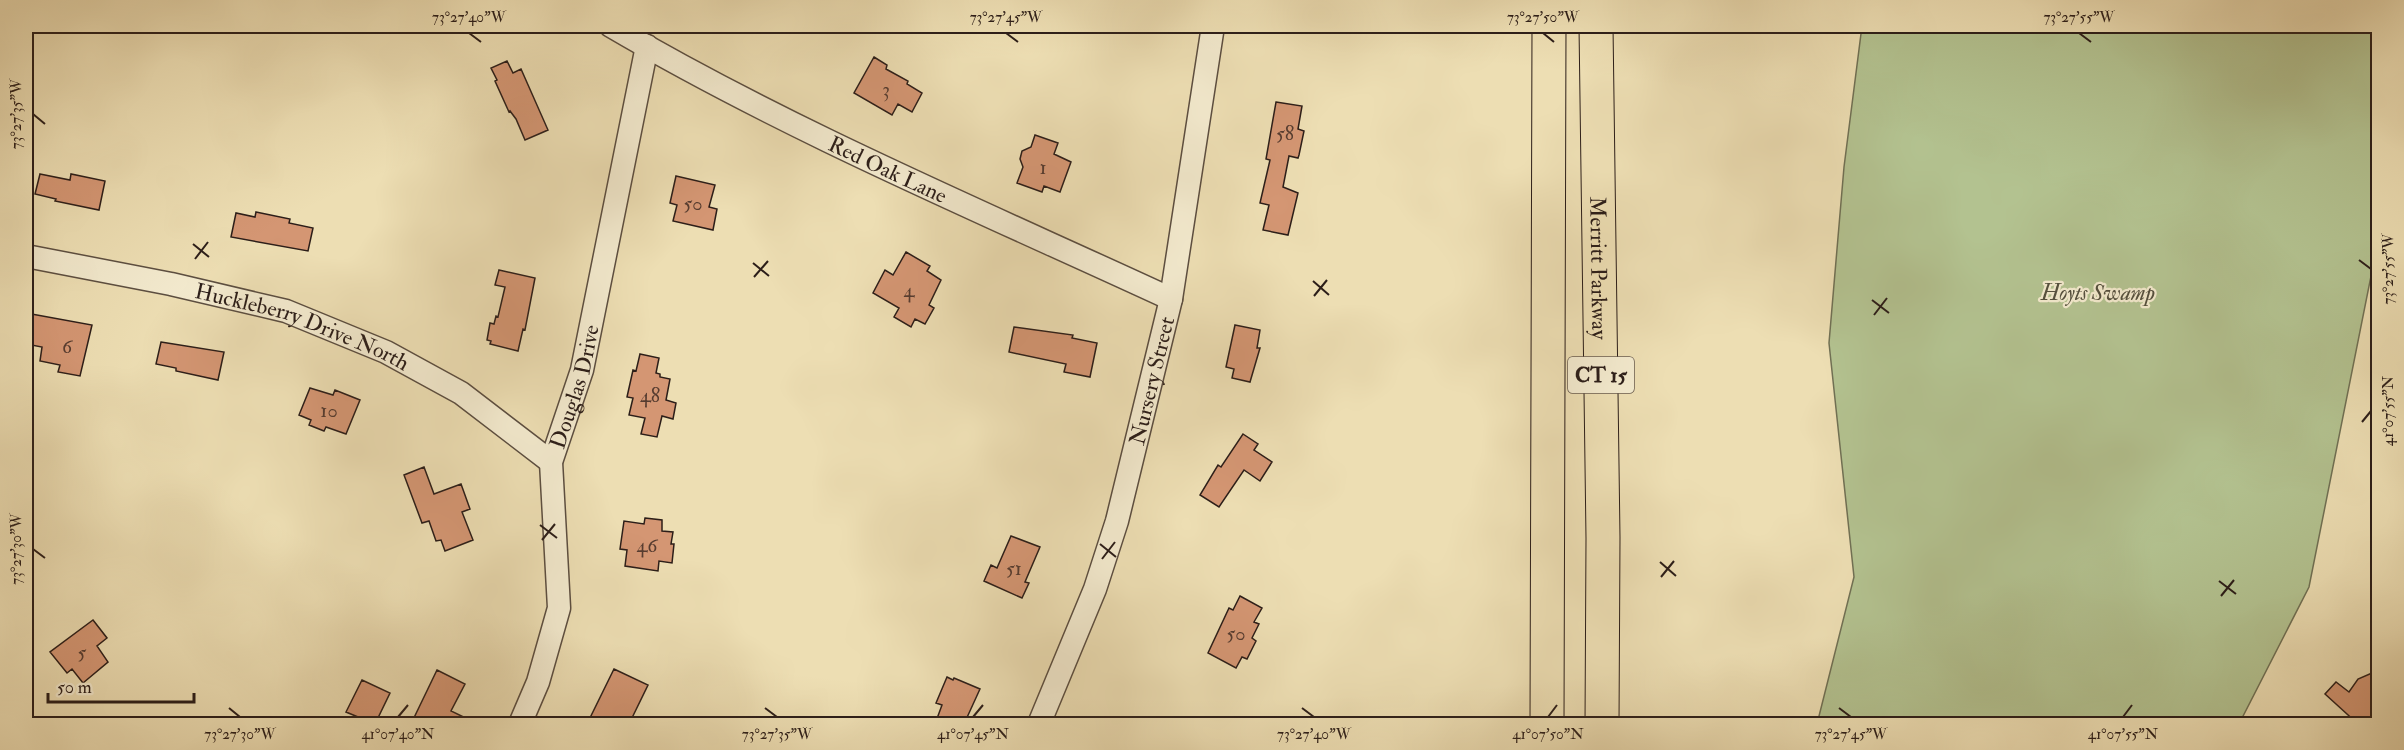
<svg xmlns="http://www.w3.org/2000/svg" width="2404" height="750" viewBox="0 0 2404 750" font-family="'IM FELL Double Pica',serif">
	<rect width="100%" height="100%" fill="#eddeb3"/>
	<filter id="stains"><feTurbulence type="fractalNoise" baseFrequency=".00333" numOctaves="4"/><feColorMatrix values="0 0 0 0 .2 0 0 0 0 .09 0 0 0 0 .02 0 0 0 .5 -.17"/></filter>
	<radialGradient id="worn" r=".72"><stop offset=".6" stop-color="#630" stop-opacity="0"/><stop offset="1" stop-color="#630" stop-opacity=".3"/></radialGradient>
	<path fill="#b3c290" stroke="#707054" stroke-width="1.5" d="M1862,26H2378V241L2309,587L2239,724H1817L1854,577L1829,343L1844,167Z"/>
	<path fill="#d49673" stroke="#2c1e19" stroke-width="1.5" d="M874,57L887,65L886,69L908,81L907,84L922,93L912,112L898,104L892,115L854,93Z
		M507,61L513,73L521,69L548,130L525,140L516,119L510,111L509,112L495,81L497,80L491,68Z
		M1276,102L1302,106L1298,129L1304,131L1299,155L1298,158L1289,156L1283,187L1298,193L1288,235L1263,230L1269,205L1260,203L1270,160L1266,159Z
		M1035,135L1058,143L1054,154L1071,162L1060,192L1044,186L1042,192L1017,183L1023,167L1020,159L1022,151L1031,147Z
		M40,174L70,180L71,174L105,181L99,210L55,201L56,199L35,194Z
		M676,176L715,185L709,207L717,209L713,230L673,221L677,205L670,203Z
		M256,212L290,219L289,223L313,228L308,251L231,237L236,213L255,217Z
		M906,252L930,266L927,271L941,280L929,305L934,308L925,324L915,319L911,327L894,317L899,308L873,293L885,270L893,275Z
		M499,270L535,278L525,330L523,329L518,351L490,344L491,341L487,340L490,323L494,324L496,316L498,317L505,287L495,285Z
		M26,313L92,325L80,376L58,372L60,365L40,361L42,347L26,344Z
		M1235,325L1260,330L1257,348H1260L1250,382L1232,378L1234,369L1226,367Z
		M1014,327L1073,335L1072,338L1097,343L1090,377L1064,372L1066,364L1009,352Z
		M161,342L224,352L218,380L176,371V368L156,364Z
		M640,354L659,358L656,373L660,374V377L670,379L666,400L676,403L673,419L662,416L657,437L641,434L645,418L629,415L633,398L627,397L633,370L636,371Z
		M310,388L333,395L335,390L360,400L346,434L326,427L324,431L309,425L311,420L299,415Z
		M1243,434L1258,444L1254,450L1272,462L1260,481L1244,470L1219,507L1200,495L1218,465L1221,467Z
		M424,467L434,494L461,484L470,509L462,512L473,540L445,551L441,540L436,541L429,521L422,523L404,475Z
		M645,518L662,520V531L673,532L671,544H674L672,563L659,561L658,571L625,566L627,550L620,549L624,521L644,524Z
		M1011,536L1040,547L1025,582L1029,583L1022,598L984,581L991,565L997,568Z
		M1240,596L1262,608L1254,622L1259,624L1252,638L1256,641L1247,659L1242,657L1236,668L1208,653L1229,608L1233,610Z
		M93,620L107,638L97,646L108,662L83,683L72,669L67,673L50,652Z
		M614,669L648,685L629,724H587Z
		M437,670L465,684L451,711L478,724H411Z
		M2379,670V724H2358L2325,694L2336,682L2349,692L2358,679Z
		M947,677L953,680L954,678L980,689L964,724H935L942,705L936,703Z
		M362,680L390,693L375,724L346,712Z"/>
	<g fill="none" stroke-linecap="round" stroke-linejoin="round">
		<defs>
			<g id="minor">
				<path id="s1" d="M611,26C790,131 983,212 1171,299"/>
				<path id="s2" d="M26,256L171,284L286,311L386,352L461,393L551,462"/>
				<path id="s3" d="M520,724L538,682L559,608L551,462L582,370L647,46"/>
				<path id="s4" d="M1039,724L1095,589L1117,521L1171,299L1213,26"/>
			</g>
			<g id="motorway">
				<path id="s5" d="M1596,26L1603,538L1602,724"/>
				<path d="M1547,724L1549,26"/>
			</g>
		</defs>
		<use href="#minor" stroke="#5c4e40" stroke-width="25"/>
		<use href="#motorway" stroke="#2c1e19" stroke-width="35"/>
		<use href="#minor" stroke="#f3eace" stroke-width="22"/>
		<use href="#motorway" stroke="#eddeb3" stroke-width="33"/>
	</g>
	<path fill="none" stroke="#2c1e19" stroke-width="2" d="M469,33L481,42M1006,33L1018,42M1543,33L1554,42M2079,33L2091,42M33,114L45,124M193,244L209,257M195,259L208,242M2359,260L2371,269M753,263L769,276M754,277L768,261M1313,281L1329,295M1314,296L1327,280M1872,300L1889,313M1874,315L1887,298M2362,422L2371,411M540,525L557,538M542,540L555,524M1100,544L1116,557M33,549L45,558M1102,559L1115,542M1660,562L1676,576M1661,577L1674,561M2219,581L2236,594M2221,596L2234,580M229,708L240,717M765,708L777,717M1302,708L1314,717M1839,708L1851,717M398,717L408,705M973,717L983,705M1548,717L1557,705M2123,717L2132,705"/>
	<g text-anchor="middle" stroke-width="4.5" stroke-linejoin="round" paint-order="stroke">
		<g font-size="20" fill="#563c30">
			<text x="886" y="96">3</text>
			<text x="1285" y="140">58</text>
			<text x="1043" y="174">1</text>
			<text x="693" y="210">50</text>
			<text x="909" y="297">4</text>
			<text x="67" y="353">6</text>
			<text x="650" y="402">48</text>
			<text x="329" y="417">10</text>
			<text x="647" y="552">46</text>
			<text x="1014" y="575">51</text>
			<text x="1236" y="640">50</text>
			<text x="82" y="659">5</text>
		</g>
		<rect fill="#f3eace" stroke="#685b4f" stroke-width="1.5" x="1568" y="357" width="66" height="36" rx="4.5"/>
		<g font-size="21" font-weight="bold" fill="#2c1e19">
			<text x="1601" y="382">CT 15</text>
		</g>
		<g font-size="22" fill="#2c1e19" stroke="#f3eace">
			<text dy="8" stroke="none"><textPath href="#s1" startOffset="312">Red Oak Lane</textPath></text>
			<text dy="8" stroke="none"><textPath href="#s5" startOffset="242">Merritt Parkway</textPath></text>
			<text dy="8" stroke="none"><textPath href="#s2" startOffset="286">Huckleberry Drive North</textPath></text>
			<text dy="8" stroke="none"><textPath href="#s4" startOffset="362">Nursery Street</textPath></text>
			<text dy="8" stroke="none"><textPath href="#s3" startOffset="348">Douglas Drive</textPath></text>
		</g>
		<g font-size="22" font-style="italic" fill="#544f3d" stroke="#f3eace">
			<text x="2098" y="300">Hoyts Swamp</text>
		</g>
	</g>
	<rect width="2404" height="750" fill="none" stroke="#eddeb3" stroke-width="66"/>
	<path d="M48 693v9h146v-9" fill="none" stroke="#2c1e19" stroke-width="3"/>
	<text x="57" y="693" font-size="18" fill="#2c1e19" stroke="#f3eace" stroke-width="4.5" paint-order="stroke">50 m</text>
	<rect x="33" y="33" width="2338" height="684" fill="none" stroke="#2c1e19" stroke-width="2"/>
	<g font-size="15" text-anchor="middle" fill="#2c1e19">
		<text x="469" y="22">73°27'40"W</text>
		<text x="1006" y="22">73°27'45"W</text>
		<text x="1543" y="22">73°27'50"W</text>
		<text x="2079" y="22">73°27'55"W</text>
		<text transform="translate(16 114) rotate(-90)" y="5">73°27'35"W</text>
		<text transform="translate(2388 269) rotate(-90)" y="5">73°27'55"W</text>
		<text transform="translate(2388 411) rotate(-90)" y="5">41°07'55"N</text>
		<text transform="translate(16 549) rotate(-90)" y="5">73°27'30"W</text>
		<text x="240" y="739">73°27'30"W</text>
		<text x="398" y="739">41°07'40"N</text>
		<text x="777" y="739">73°27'35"W</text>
		<text x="973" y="739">41°07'45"N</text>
		<text x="1314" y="739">73°27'40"W</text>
		<text x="1548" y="739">41°07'50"N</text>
		<text x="1851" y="739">73°27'45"W</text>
		<text x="2123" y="739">41°07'55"N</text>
	</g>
	<rect width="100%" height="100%" filter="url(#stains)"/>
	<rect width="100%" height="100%" fill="url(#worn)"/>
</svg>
